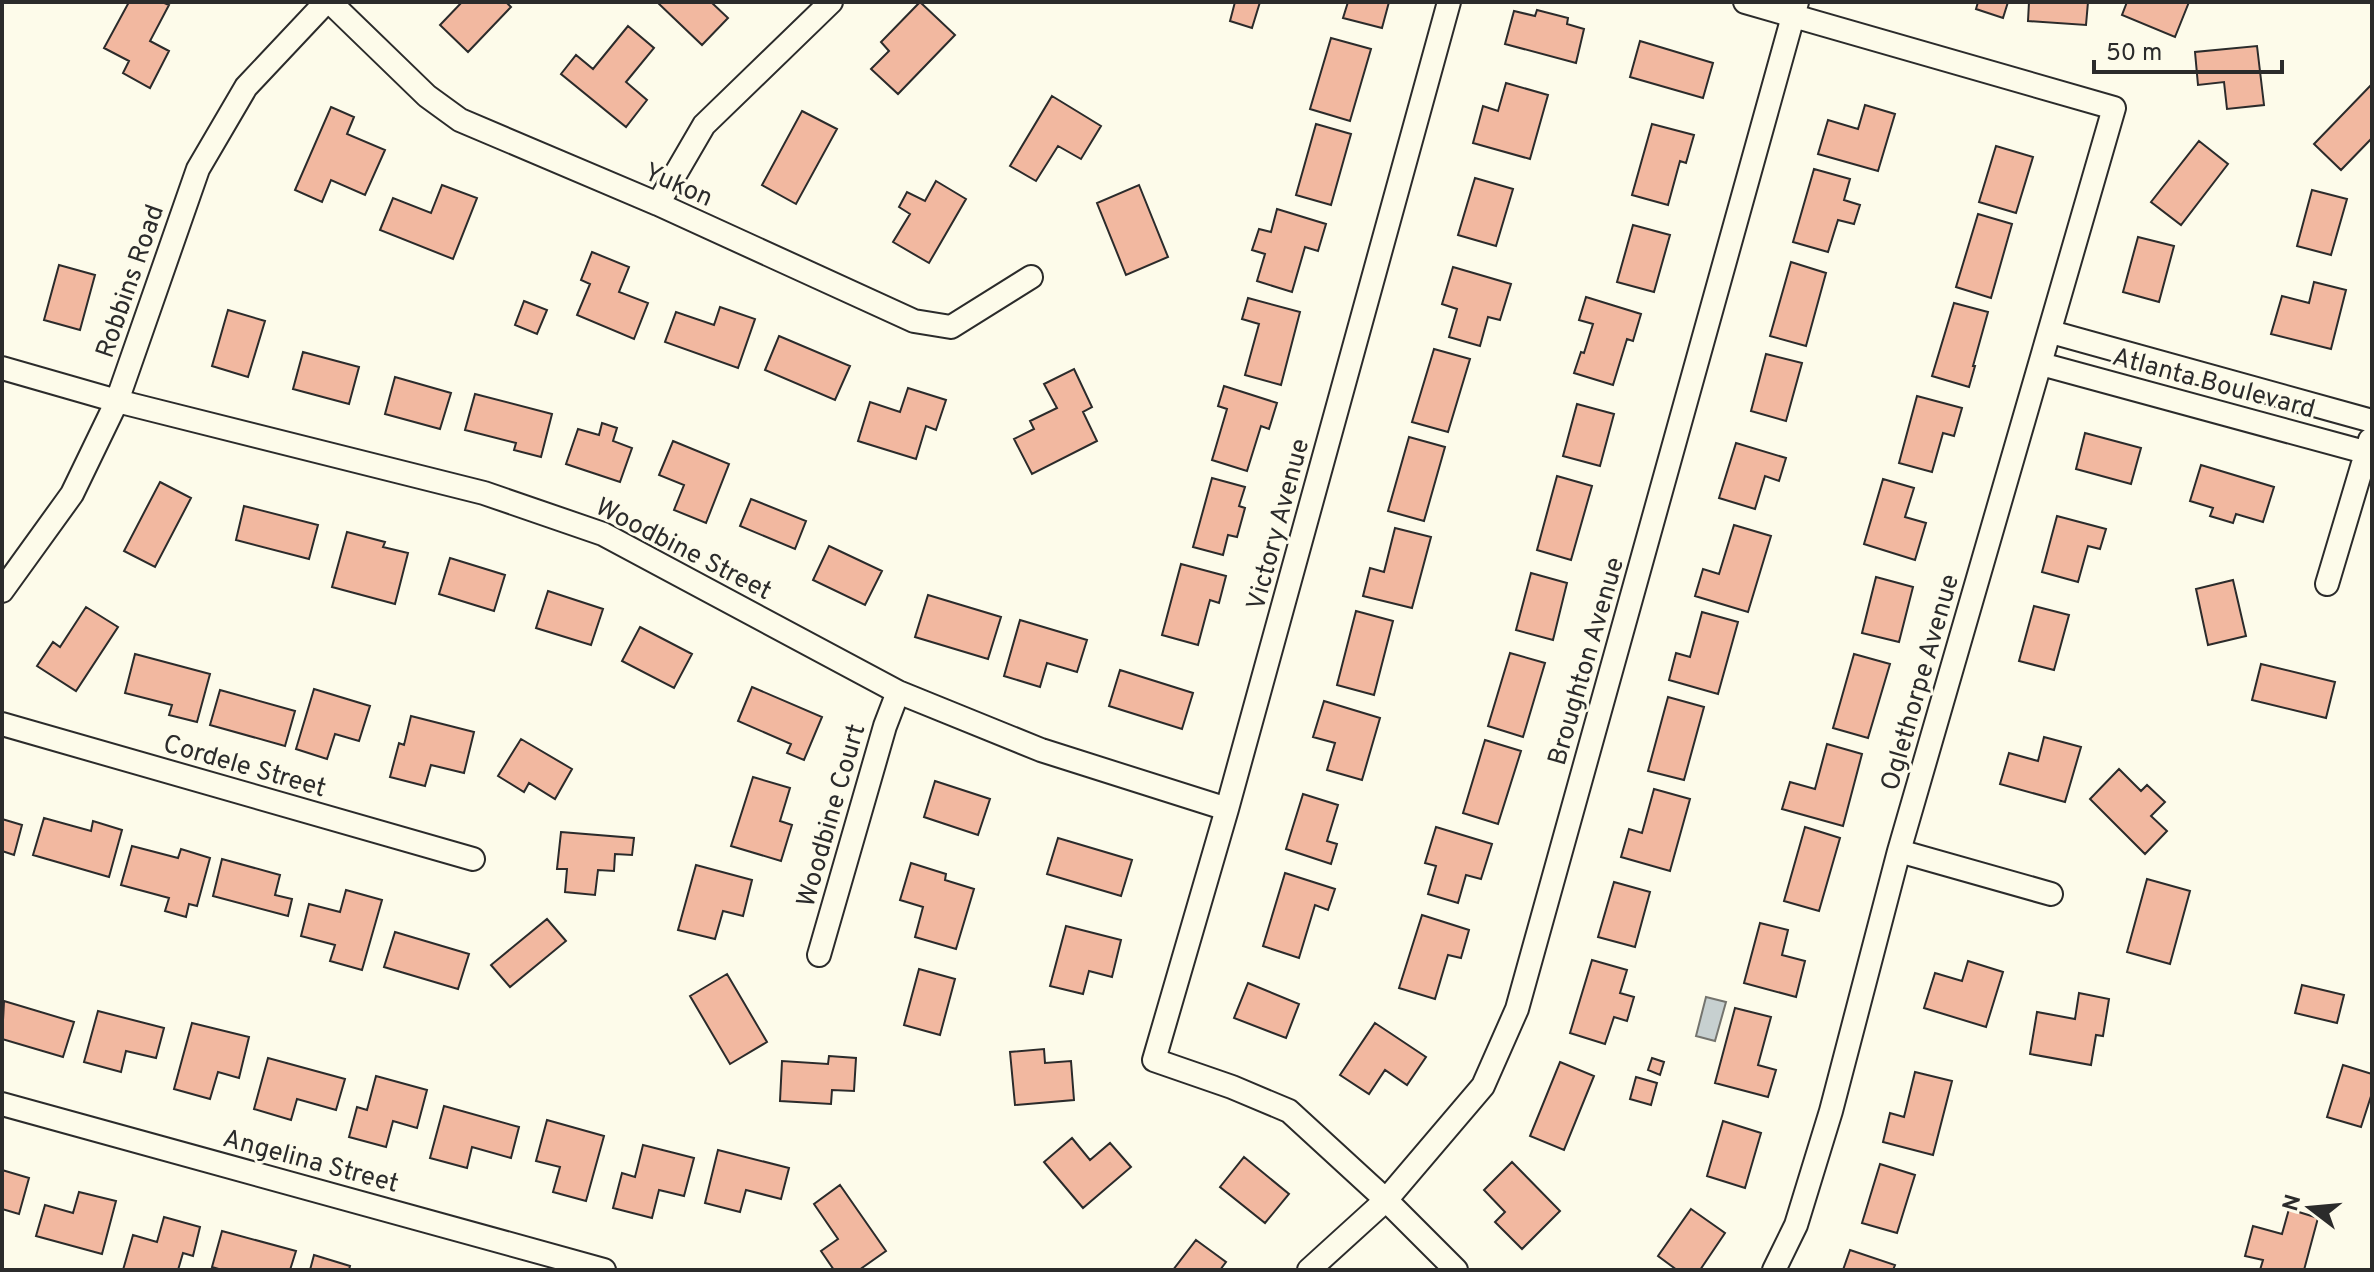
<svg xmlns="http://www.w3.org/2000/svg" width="2374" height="1272" viewBox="0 0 2374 1272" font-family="Overpass,sans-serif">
	<rect width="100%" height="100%" fill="#fdfbea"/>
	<path fill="#c7d0d0" stroke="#74746e" stroke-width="2" d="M1706,997L1726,1002L1715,1041L1696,1036Z"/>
	<path fill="#f2b8a0" stroke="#2b2b2b" stroke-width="2" d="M129,2H162L169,5L150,41L169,51L150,88L123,73L129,61L104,48Z
		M462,2H506L511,7L468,52L440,25Z
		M657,2H711L728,18L702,45Z
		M920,2L955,35L898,94L871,69L889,51L881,42Z
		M1235,2H1260L1252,28L1230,21Z
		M1348,2H1389L1382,28L1343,18Z
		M1978,2H2008L2003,18L1976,9Z
		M2029,2H2088L2086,25L2028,21Z
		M2127,2H2189L2175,37L2122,15Z
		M1537,10L1568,18L1567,24L1584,29L1576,63L1505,44L1514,11L1535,16Z
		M628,26L654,48L626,82L647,100L626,127L561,74L576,55L593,69Z
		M1331,38L1371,49L1350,121L1310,109Z
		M1640,41L1713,63L1703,98L1630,77Z
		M2257,46L2264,105L2227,109L2224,82L2198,85L2195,52Z
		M1506,83L1548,95L1530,159L1473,143L1483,106L1498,111Z
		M2372,84V138L2341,170L2314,144Z
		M1052,96L1101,126L1081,159L1058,146L1036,181L1010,166Z
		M1865,105L1895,114L1878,171L1818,154L1828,120L1858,129Z
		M331,107L354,117L347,134L385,150L365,195L331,180L322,202L295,190Z
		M802,111L837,129L796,204L762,185Z
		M1316,124L1351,134L1331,205L1296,195Z
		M1652,124L1694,135L1686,163L1680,161L1668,205L1632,195Z
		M2199,141L2228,164L2181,225L2151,202Z
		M1996,146L2033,157L2016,213L1979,202Z
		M1814,169L1850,179L1844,200L1860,205L1854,224L1838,220L1828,252L1793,242Z
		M1475,178L1513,189L1496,246L1458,235Z
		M936,181L966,199L929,263L893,242L910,214L899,207L907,192L925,201Z
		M442,185L477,198L453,259L380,230L393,198L431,213Z
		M1139,185L1168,257L1126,275L1097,203Z
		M2312,190L2347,199L2331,255L2297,246Z
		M1277,209L1326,224L1318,251L1305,247L1292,292L1257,281L1265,254L1252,250L1259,229L1271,232Z
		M1978,214L2012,224L1991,298L1956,287Z
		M1633,225L1670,235L1654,292L1617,282Z
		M2138,237L2174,246L2159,302L2123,292Z
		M592,252L629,267L619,292L648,303L634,339L577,315L590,284L581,280Z
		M1791,262L1826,273L1806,346L1770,336Z
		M59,265L95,275L80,330L44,320Z
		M1453,267L1511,284L1500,320L1488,317L1480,346L1449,337L1457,309L1442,304Z
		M2314,282L2346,290L2331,349L2271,334L2282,296L2309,303Z
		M1586,297L1641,314L1633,341L1627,339L1613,385L1574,373L1581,352L1584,353L1593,324L1579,320Z
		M1248,298L1300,312L1281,385L1245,375L1259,324L1242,319Z
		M524,301L547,310L537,334L515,325Z
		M1954,303L1988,312L1973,366H1975L1969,387L1932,376Z
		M720,307L755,319L738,368L665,342L676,312L714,325Z
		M228,310L265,321L248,377L212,366Z
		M779,336L850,366L835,400L765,370Z
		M1434,349L1470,359L1448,432L1412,422Z
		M303,352L359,367L349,404L293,389Z
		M1766,354L1802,363L1786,421L1751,411Z
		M1074,369L1092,407L1083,412L1097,441L1032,474L1014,439L1034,429L1030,421L1057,408L1044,384Z
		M395,377L451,393L440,429L385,414Z
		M1224,386L1277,403L1269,429L1261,426L1247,471L1212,460L1227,409L1218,406Z
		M908,388L946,400L936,430L926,426L916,459L858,441L870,402L900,412Z
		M475,394L552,414L541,457L514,450L516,443L465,430Z
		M1917,396L1962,408L1954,436L1943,433L1932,472L1899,463Z
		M1577,404L1614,414L1600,466L1563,456Z
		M602,423L617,428L613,441L632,448L620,482L566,464L578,429L599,435Z
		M2085,433L2141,448L2131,484L2076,469Z
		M1409,437L1445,447L1424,521L1388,511Z
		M673,441L729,464L706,523L674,510L684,485L659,475Z
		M1736,443L1786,458L1779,481L1765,476L1755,509L1719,498Z
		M2201,465L2274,487L2263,522L2236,514L2233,523L2210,516L2213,508L2190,501Z
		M1557,476L1592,486L1571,560L1537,550Z
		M1212,478L1245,487L1239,506L1245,508L1237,537L1228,535L1223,555L1193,547Z
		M1883,479L1914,488L1905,517L1926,523L1915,560L1864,544Z
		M160,482L191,498L155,567L124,551Z
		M751,499L806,521L795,549L740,526Z
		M244,506L318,525L309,559L236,540Z
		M2057,516L2106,529L2100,549L2088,546L2078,582L2042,572Z
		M1734,525L1771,536L1748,612L1695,596L1703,569L1719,574Z
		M1395,528L1431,537L1412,608L1363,596L1370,568L1384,572Z
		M347,532L385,542L383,547L408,553L395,604L332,587Z
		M829,546L882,571L865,605L813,580Z
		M450,558L505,575L494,611L439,594Z
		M1181,564L1226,576L1219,603L1210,600L1198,645L1162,635Z
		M1531,573L1567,583L1553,640L1516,630Z
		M1876,577L1913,587L1899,642L1862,633Z
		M2233,580L2246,636L2208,645L2196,589Z
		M548,591L603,609L591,645L536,628Z
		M928,595L1001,617L988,659L915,637Z
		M2034,606L2069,615L2054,670L2019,661Z
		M86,607L118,627L76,691L37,666L53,642L60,647Z
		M1356,611L1393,621L1374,695L1337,685Z
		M1702,612L1738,622L1718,694L1669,680L1676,653L1690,657Z
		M1020,620L1087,640L1077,672L1047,663L1040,687L1004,676Z
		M640,627L692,654L674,688L622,661Z
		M1510,653L1545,663L1523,737L1488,726Z
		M135,654L210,674L197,722L169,715L172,705L125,693Z
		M1854,654L1890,664L1868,738L1833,728Z
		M2261,664L2335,682L2326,718L2252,700Z
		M1120,670L1193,693L1182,729L1109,706Z
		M752,687L822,717L804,760L787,753L791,744L738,721Z
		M314,689L370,706L359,741L335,734L327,759L296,749Z
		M220,690L295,711L285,746L210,725Z
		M1668,697L1704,707L1684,780L1648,771Z
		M1324,701L1380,718L1362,780L1327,770L1335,743L1313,737Z
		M411,716L474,732L464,773L431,765L425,786L390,777L399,743L404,745Z
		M2044,737L2081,747L2065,802L2000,784L2009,753L2038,761Z
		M521,739L572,769L555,799L529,783L524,792L498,776Z
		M1485,740L1521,751L1498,824L1463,813Z
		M1827,744L1862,754L1843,826L1782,809L1790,782L1815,789Z
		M2119,769L2141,791L2147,785L2165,802L2151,816L2167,831L2145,854L2090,799Z
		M753,777L790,788L780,821L792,825L781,861L731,846Z
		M935,781L990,799L978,835L924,817Z
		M1654,789L1690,799L1670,871L1621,857L1629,829L1642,833Z
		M1303,794L1338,805L1327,841L1337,844L1331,864L1286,849Z
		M44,818L91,831L93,821L122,830L109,877L33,855Z
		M2,819L22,825L14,855L2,851Z
		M1436,827L1492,844L1481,879L1466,875L1458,903L1428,894L1436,866L1425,863Z
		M1805,827L1840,838L1819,911L1784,901Z
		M561,832L634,838L632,855L615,854L614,871L598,870L595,895L565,892L567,869H557Z
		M1058,838L1132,860L1121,896L1047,874Z
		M132,846L178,858L181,849L210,858L197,906L189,904L186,917L165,911L169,898L121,885Z
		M222,859L280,875L275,895L292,899L288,916L213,896Z
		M911,863L946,874L945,880L974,889L956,949L915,937L923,907L900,900Z
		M696,865L752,880L743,916L723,911L715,939L678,930Z
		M1285,873L1335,889L1328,910L1315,905L1299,958L1263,946Z
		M2147,879L2190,891L2170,964L2127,952Z
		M1614,882L1650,892L1635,947L1598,937Z
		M346,890L382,900L362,970L330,961L335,945L301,936L309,904L340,912Z
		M1422,915L1469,930L1461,958L1448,955L1435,999L1399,988Z
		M547,919L566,941L510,987L491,965Z
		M1760,923L1788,930L1782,955L1805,961L1796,997L1744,983Z
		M1066,926L1121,940L1112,977L1089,971L1083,994L1050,986Z
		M395,932L469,954L458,989L384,967Z
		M1592,960L1627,970L1620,993L1634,997L1627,1021L1614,1017L1605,1044L1570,1033Z
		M1968,961L2003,972L1986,1027L1924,1008L1935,973L1962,981Z
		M919,969L955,979L940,1035L904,1025Z
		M727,974L767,1042L730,1064L690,996Z
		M1248,983L1299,1004L1286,1038L1234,1018Z
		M2302,985L2344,995L2337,1023L2295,1013Z
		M2079,993L2109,999L2103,1036L2096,1035L2091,1065L2030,1054L2037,1012L2075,1019Z
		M4,1001L74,1022L63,1057L2,1039Z
		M1735,1008L1771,1017L1758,1065L1776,1070L1768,1097L1715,1083Z
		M98,1011L164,1028L156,1058L126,1051L121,1072L84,1062Z
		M192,1023L249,1037L239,1078L218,1072L210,1099L174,1089Z
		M1375,1023L1426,1057L1407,1085L1385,1070L1369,1094L1340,1075Z
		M1044,1049L1045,1063L1071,1061L1074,1100L1015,1105L1010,1052Z
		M829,1056L856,1058L854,1091L832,1090L831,1104L780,1101L782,1061L828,1064Z
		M268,1058L345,1079L336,1110L297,1099L291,1120L254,1109Z
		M1652,1058L1664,1062L1660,1075L1648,1070Z
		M1560,1062L1594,1076L1564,1150L1530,1136Z
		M2343,1065L2372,1074V1093L2361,1127L2327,1117Z
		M1915,1072L1952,1081L1933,1155L1883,1142L1890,1113L1904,1117Z
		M376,1076L427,1090L417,1128L393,1121L386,1147L349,1137L357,1107L367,1110Z
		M1636,1077L1657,1083L1651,1105L1630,1099Z
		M444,1106L519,1127L511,1158L472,1147L467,1168L430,1158Z
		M547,1120L604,1136L586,1201L553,1192L560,1167L536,1161Z
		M1723,1121L1761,1133L1745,1188L1707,1176Z
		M1072,1138L1090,1160L1110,1143L1131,1167L1083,1208L1044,1162Z
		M643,1145L694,1158L684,1196L659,1190L652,1218L613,1208L622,1173L635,1177Z
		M718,1150L789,1168L781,1199L746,1190L740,1212L705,1203Z
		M1244,1157L1289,1194L1265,1223L1220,1187Z
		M1512,1162L1560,1211L1522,1249L1495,1222L1505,1212L1484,1190Z
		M1880,1164L1915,1175L1897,1233L1862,1223Z
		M2,1170L29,1178L19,1214L2,1209Z
		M840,1185L886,1251L859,1270H834L821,1251L838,1239L814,1204Z
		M79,1192L116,1201L102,1254L36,1236L45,1205L73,1213Z
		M1691,1209L1725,1233L1700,1270H1677L1658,1256Z
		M2289,1209L2318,1218L2304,1270H2260L2263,1260L2245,1256L2253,1226L2282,1234Z
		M164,1217L200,1227L193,1256L183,1253L178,1270H123L133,1235L157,1242Z
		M222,1231L296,1251L290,1270H222L212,1267Z
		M1196,1240L1226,1262L1220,1270H1173Z
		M1850,1250L1895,1265L1893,1270H1843Z
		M314,1255L350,1266L349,1270H310Z"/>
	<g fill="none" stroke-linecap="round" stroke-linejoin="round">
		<defs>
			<path id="minor" d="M330,2L427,96L460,120L658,204L914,321L951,327L1031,277
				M1449,2L1227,809L1154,1060L1232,1087L1289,1111L1386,1200L1456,1270
				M1745,2L2114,108L1899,851L1831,1111L1796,1225L1774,1270
				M658,204L704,125L831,2
				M2051,332L2372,421
				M2041,364L2372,454
				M2,368L117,401L484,493L603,534L898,692L1041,750L1227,809
				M2327,584L2370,440
				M2,591L72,494L117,401L198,169L246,87L326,2
				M2,724L473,859
				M1899,851L2051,894
				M819,955L885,726L898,692
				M2,1104L604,1270
				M1309,1270L1386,1200L1483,1086L1517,1009L1797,2"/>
		</defs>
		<use href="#minor" stroke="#2b2b2b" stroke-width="26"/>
		<use href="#minor" stroke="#fdfbea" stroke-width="22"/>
	</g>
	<g text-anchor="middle" stroke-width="6" stroke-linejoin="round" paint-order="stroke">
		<g font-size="26" fill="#2b2b2b" stroke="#fdfbea">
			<text transform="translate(679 184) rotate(24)" y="9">Yukon</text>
			<text transform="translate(129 281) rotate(-71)" y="9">Robbins Road</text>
			<text transform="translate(2214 382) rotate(15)" y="9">Atlanta Boulevard</text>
			<text transform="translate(1277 524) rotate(-75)" y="9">Victory Avenue</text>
			<text transform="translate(684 548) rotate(27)" y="9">Woodbine Street</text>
			<text transform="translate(1585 661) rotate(-74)" y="9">Broughton Avenue</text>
			<text transform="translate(1919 682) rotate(-74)" y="9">Oglethorpe Avenue</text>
			<text transform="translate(245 765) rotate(16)" y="9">Cordele Street</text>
			<text transform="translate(830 815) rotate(-74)" y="9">Woodbine Court</text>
			<text transform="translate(311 1160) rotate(15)" y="9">Angelina Street</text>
		</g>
	</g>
	<rect width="2374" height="1272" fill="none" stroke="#2b2b2b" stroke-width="8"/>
	<g transform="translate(2310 1208) rotate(286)" stroke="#fdfbea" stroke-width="6" paint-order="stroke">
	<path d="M0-6L14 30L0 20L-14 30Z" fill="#2b2b2b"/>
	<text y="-12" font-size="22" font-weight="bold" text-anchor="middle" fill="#2b2b2b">N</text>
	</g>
	<path d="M2094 60v12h188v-12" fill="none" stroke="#2b2b2b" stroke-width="4"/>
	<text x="2106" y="60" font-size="24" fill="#2b2b2b" stroke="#fdfbea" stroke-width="6" paint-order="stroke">50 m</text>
</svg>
